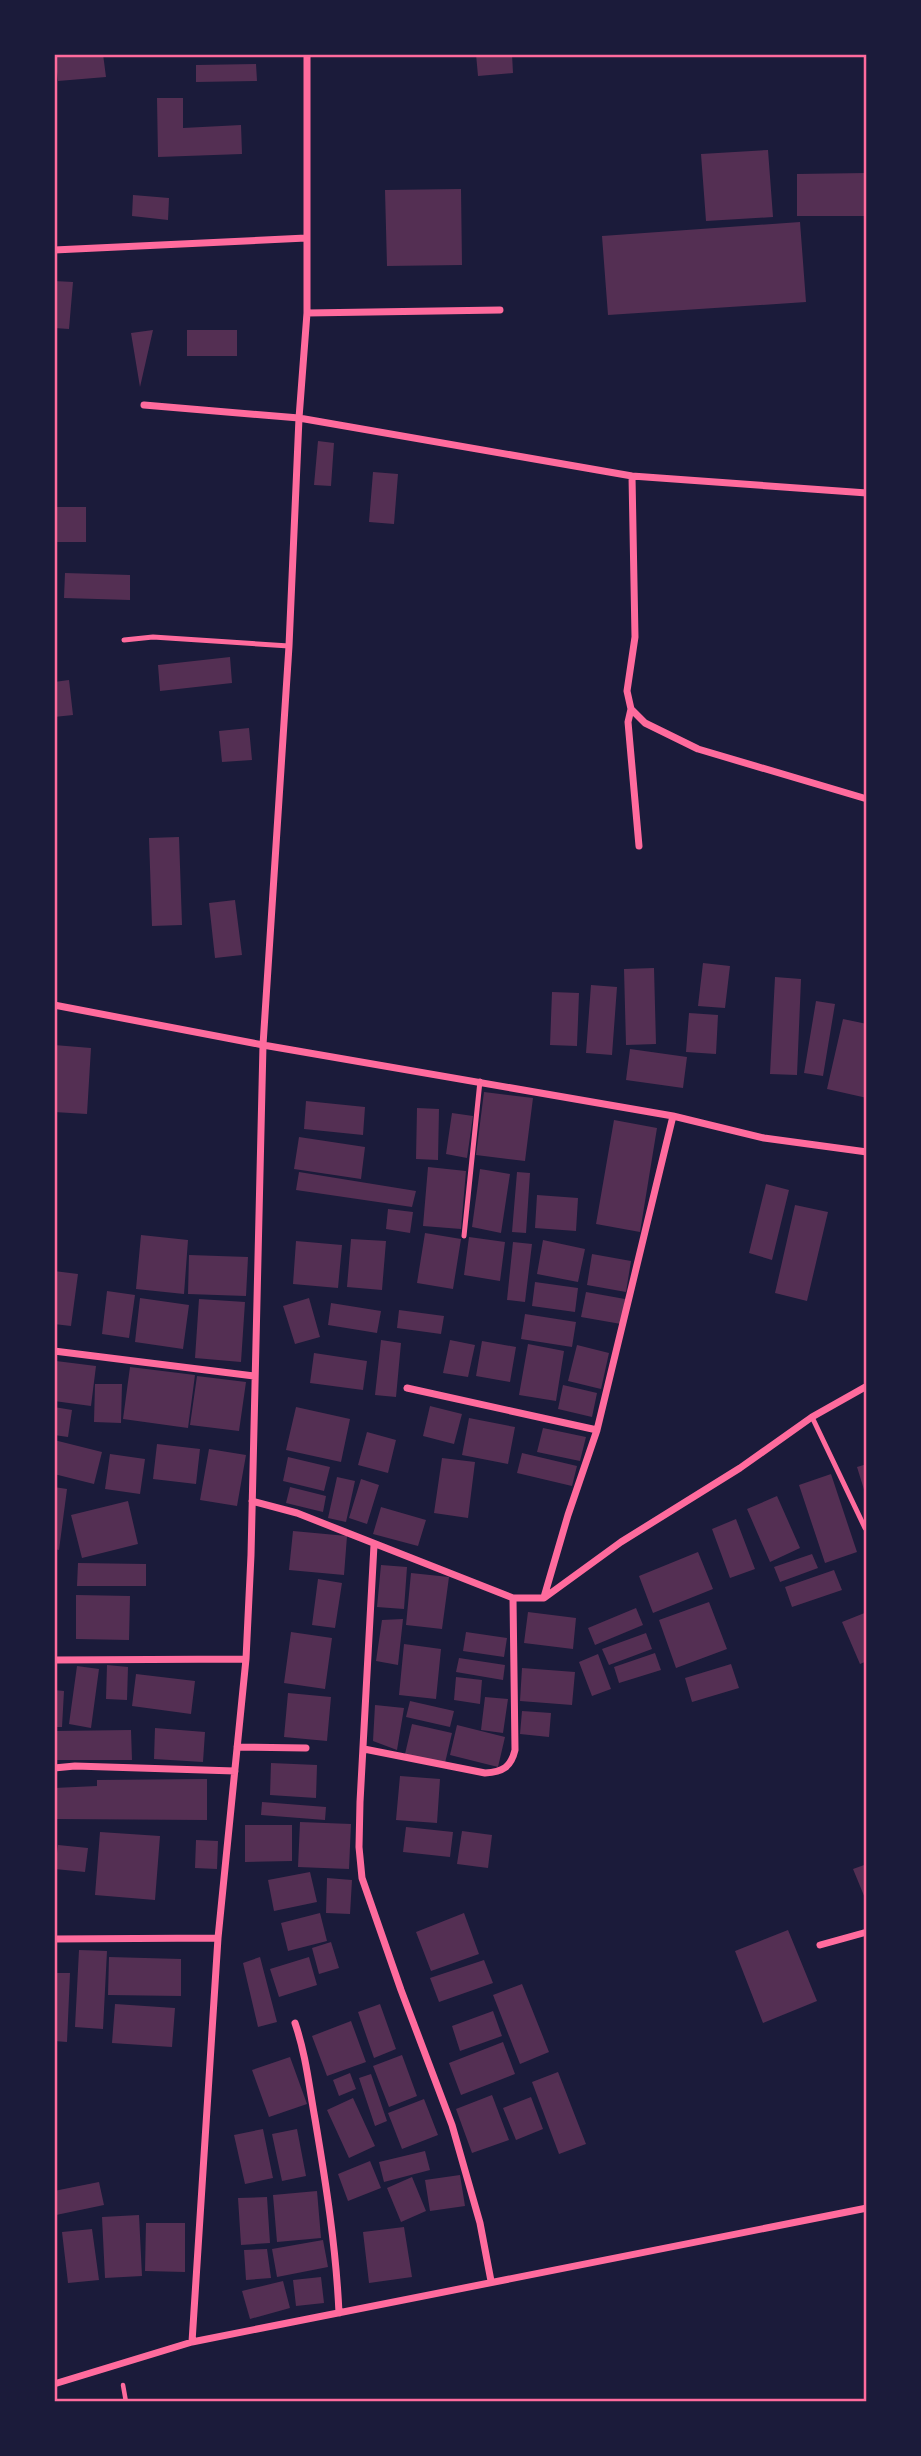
<svg xmlns="http://www.w3.org/2000/svg" width="921" height="2456" viewBox="0 0 921 2456" font-family="'PT Sans',sans-serif">
	<rect width="100%" height="100%" fill="#1b1b3a"/>
	<path fill="#542f53" d="M55,54H103L106,77L58,81Z
		M476,54H512L513,73L478,76Z
		M256,64L257,81L196,82V65Z
		M157,98H183V128L241,125L242,154L158,157Z
		M768,150L773,217L706,221L701,154Z
		M867,173V216H797V174Z
		M461,189L462,265L387,266L385,190Z
		M133,195L169,198L168,220L132,216Z
		M800,222L806,302L608,315L602,236Z
		M54,281L73,282L69,329L54,328Z
		M153,330L140,387L131,333Z
		M187,330H237V356H187Z
		M318,441L334,443L331,486L314,485Z
		M373,472L398,474L394,524L369,522Z
		M55,507H86V542H55Z
		M65,573L130,575V600L64,598Z
		M230,657L232,683L160,691L158,665Z
		M69,680L73,715L54,717V682Z
		M249,728L252,760L222,762L219,731Z
		M179,837L182,925L152,926L149,838Z
		M235,900L242,955L215,958L209,903Z
		M703,963L730,966L725,1008L698,1006Z
		M654,968L656,1044L626,1045L624,969Z
		M775,977L801,979L797,1075L770,1074Z
		M591,985L617,987L612,1055L586,1053Z
		M552,992L579,993L577,1046L550,1045Z
		M816,1001L835,1004L823,1076L804,1073Z
		M689,1013L718,1015L716,1054L686,1052Z
		M843,1019L867,1024V1098L827,1089Z
		M54,1045L91,1048L87,1114L54,1112Z
		M630,1049L687,1057L683,1088L626,1080Z
		M484,1092L533,1098L525,1161L476,1155Z
		M306,1101L365,1107L363,1135L304,1129Z
		M417,1108L439,1109L438,1160L416,1159Z
		M452,1113L473,1116L467,1158L446,1154Z
		M614,1120L657,1128L640,1232L596,1224Z
		M299,1137L365,1147L361,1179L294,1169Z
		M428,1167L466,1171L461,1229L423,1226Z
		M480,1169L510,1174L501,1233L472,1227Z
		M299,1172L416,1191L412,1207L296,1190Z
		M517,1172L530,1173L526,1233L512,1232Z
		M766,1184L789,1190L772,1260L749,1253Z
		M537,1195L578,1198L576,1231L535,1228Z
		M795,1205L828,1212L807,1301L775,1293Z
		M388,1209L413,1212L410,1233L386,1229Z
		M425,1233L461,1239L453,1289L417,1283Z
		M141,1235L188,1240L184,1294L136,1289Z
		M469,1237L505,1242L500,1281L464,1275Z
		M351,1239L386,1241L382,1290L347,1287Z
		M543,1240L585,1249L578,1282L537,1274Z
		M296,1241L342,1245L338,1288L293,1284Z
		M513,1242L532,1244L525,1302L507,1300Z
		M592,1254L631,1261L626,1292L587,1285Z
		M189,1255L248,1257L246,1296L188,1294Z
		M54,1271L78,1274L71,1326L54,1324Z
		M535,1282L578,1288L575,1312L532,1306Z
		M107,1291L135,1295L129,1338L102,1334Z
		M586,1292L625,1299L621,1324L581,1317Z
		M140,1298L189,1305L183,1349L135,1342Z
		M309,1298L320,1337L295,1344L283,1306Z
		M199,1299L245,1302L241,1362L195,1358Z
		M331,1303L381,1311L377,1333L328,1325Z
		M399,1310L444,1316L441,1334L397,1328Z
		M525,1314L576,1322L572,1347L521,1339Z
		M381,1340L401,1343L396,1397L375,1395Z
		M450,1340L475,1345L468,1377L443,1373Z
		M482,1341L516,1347L510,1382L476,1376Z
		M528,1344L564,1351L556,1401L519,1395Z
		M577,1345L609,1353L601,1389L568,1381Z
		M314,1353L367,1361L363,1390L310,1383Z
		M56,1361L96,1366L91,1406L54,1401Z
		M130,1367L195,1375L188,1428L123,1419Z
		M197,1376L246,1382L239,1431L190,1425Z
		M95,1384H122L121,1423L94,1422Z
		M563,1385L597,1393L592,1417L558,1409Z
		M430,1406L462,1414L454,1444L423,1436Z
		M54,1407L72,1410L68,1437L54,1435Z
		M296,1407L350,1419L341,1462L286,1450Z
		M469,1418L515,1427L508,1464L462,1455Z
		M543,1428L586,1437L580,1461L537,1452Z
		M367,1432L396,1440L388,1473L358,1465Z
		M54,1440L102,1452L94,1484L54,1474Z
		M157,1444L200,1449L196,1484L153,1479Z
		M209,1449L246,1455L237,1506L200,1500Z
		M522,1453L577,1466L572,1486L517,1473Z
		M110,1454L145,1459L140,1494L105,1489Z
		M288,1457L330,1467L324,1491L283,1481Z
		M442,1458L475,1462L468,1518L434,1513Z
		M867,1464V1496H866L857,1467Z
		M831,1474L857,1552L825,1563L799,1485Z
		M337,1477L355,1481L346,1522L328,1518Z
		M361,1479L379,1485L367,1524L349,1518Z
		M54,1487L67,1489L59,1550L54,1549Z
		M290,1487L326,1496L323,1512L286,1503Z
		M777,1496L800,1548L770,1562L747,1509Z
		M128,1501L138,1544L82,1558L71,1515Z
		M381,1507L426,1520L418,1546L373,1534Z
		M736,1519L755,1569L730,1578L712,1529Z
		M293,1531L347,1536L344,1575L289,1570Z
		M698,1552L713,1589L653,1613L639,1576Z
		M812,1554L818,1568L780,1582L774,1567Z
		M78,1563L146,1564V1586H77Z
		M381,1565L407,1567L404,1609L377,1607Z
		M834,1570L842,1590L792,1607L785,1587Z
		M411,1573L449,1577L442,1629L406,1625Z
		M318,1579L342,1583L335,1628L312,1625Z
		M76,1595L130,1596L129,1640L76,1639Z
		M709,1602L727,1649L676,1668L659,1620Z
		M636,1608L643,1625L595,1645L588,1628Z
		M528,1612L576,1618L573,1649L524,1643Z
		M867,1612V1661L860,1664L842,1622Z
		M403,1619L398,1665L376,1661L382,1620Z
		M291,1632L332,1638L325,1689L284,1683Z
		M466,1632L507,1638L504,1657L463,1651Z
		M646,1633L652,1649L609,1665L602,1649Z
		M404,1644L441,1649L436,1699L399,1695Z
		M655,1653L661,1670L619,1683L614,1667Z
		M598,1654L611,1689L592,1696L579,1662Z
		M459,1658L505,1665L503,1680L456,1672Z
		M731,1664L739,1688L692,1702L685,1678Z
		M107,1665L128,1667L127,1700L106,1699Z
		M77,1666L99,1669L91,1728L69,1724Z
		M522,1668L575,1672L572,1705L520,1701Z
		M136,1674L195,1681L191,1714L132,1706Z
		M456,1677L482,1680L480,1704L454,1700Z
		M54,1690L64,1691L62,1727H54Z
		M288,1693L331,1697L327,1741L284,1737Z
		M485,1697L508,1699L503,1733L481,1730Z
		M410,1701L454,1711L450,1727L406,1717Z
		M375,1705L404,1708L397,1750L373,1741Z
		M522,1711L551,1713L549,1737L520,1734Z
		M412,1724L452,1733L445,1763L405,1754Z
		M457,1725L505,1737L498,1767L450,1755Z
		M155,1728L205,1732L203,1762L154,1759Z
		M131,1730L132,1760H54V1731Z
		M271,1763L317,1765L316,1798L270,1795Z
		M400,1776L440,1779L437,1823L396,1820Z
		M207,1779V1820L54,1819V1788L97,1786V1780Z
		M262,1802L326,1807L325,1820L261,1815Z
		M300,1822L351,1824L349,1869L298,1867Z
		M245,1825H292V1861L245,1862Z
		M406,1827L453,1832L450,1857L403,1852Z
		M462,1831L492,1835L488,1868L457,1864Z
		M100,1832L160,1836L155,1900L95,1895Z
		M196,1840L218,1841L217,1869L195,1868Z
		M58,1845L88,1848L85,1872L55,1869Z
		M867,1864V1903L853,1869Z
		M310,1872L317,1902L274,1911L268,1880Z
		M327,1878L352,1880L350,1914L326,1913Z
		M320,1913L327,1941L288,1951L281,1923Z
		M464,1913L479,1954L431,1971L416,1932Z
		M788,1930L817,2001L763,2023L735,1951Z
		M331,1942L339,1968L319,1974L312,1948Z
		M79,1950L107,1951L103,2029L75,2027Z
		M109,1957L181,1959V1996L108,1995Z
		M260,1957L277,2022L258,2027L243,1963Z
		M309,1957L317,1985L279,1997L270,1969Z
		M484,1960L493,1983L439,2002L430,1978Z
		M54,1973H70L67,2042L54,2041Z
		M522,1984L549,2052L520,2064L493,1995Z
		M115,2004L175,2008L172,2047L112,2043Z
		M380,2004L396,2049L374,2058L358,2012Z
		M493,2011L502,2036L460,2051L452,2026Z
		M351,2021L366,2062L327,2076L312,2036Z
		M503,2042L515,2074L461,2095L449,2063Z
		M402,2055L417,2096L389,2107L373,2066Z
		M290,2057L307,2104L269,2117L252,2070Z
		M558,2072L586,2144L559,2154L532,2082Z
		M350,2073L356,2089L339,2096L333,2080Z
		M371,2074L387,2121L375,2126L359,2078Z
		M492,2095L509,2140L472,2153L456,2109Z
		M531,2097L543,2129L516,2140L503,2108Z
		M353,2098L375,2146L349,2158L327,2110Z
		M424,2099L438,2135L402,2149L388,2113Z
		M263,2129L273,2178L245,2184L234,2135Z
		M297,2129L306,2176L282,2181L272,2134Z
		M425,2151L430,2170L384,2182L379,2162Z
		M370,2161L381,2188L348,2201L338,2174Z
		M460,2175L465,2206L430,2211L425,2180Z
		M412,2177L426,2211L401,2222L387,2188Z
		M99,2182L104,2205L56,2215L54,2191Z
		M317,2191L321,2238L277,2242L273,2195Z
		M267,2197L270,2243L241,2245L238,2198Z
		M139,2215L142,2276L105,2278L102,2217Z
		M146,2223H185V2272L145,2271Z
		M404,2227L412,2277L369,2283L363,2232Z
		M92,2229L99,2280L68,2283L62,2232Z
		M323,2240L328,2267L277,2277L272,2249Z
		M267,2249L271,2278L246,2280L244,2250Z
		M321,2277L324,2303L296,2306L293,2280Z
		M283,2281L290,2308L250,2319L242,2291Z"/>
	<g fill="none" stroke-linecap="round" stroke-linejoin="round">
		<path stroke="#ff6b9d" stroke-width="4.5" d="M123,2385L126,2402"/>
		<path stroke="#ff6b9d" stroke-width="5" d="M124,640L153,637L289,646
			M464,1236L480,1081
			M812,1417L865,1528"/>
		<path stroke="#ff6b9d" stroke-width="7" d="M54,250L306,238
			M307,313L500,310
			M144,405L299,418L632,476L867,493
			M632,476L635,637L627,691L631,709L645,723L698,749L867,799
			M631,709L628,722L639,846
			M54,1005L263,1045L673,1116L764,1138L867,1152
			M54,1351L254,1376
			M407,1388L597,1430
			M252,1501L297,1513L513,1598H544L621,1542L740,1468L812,1417L867,1386
			M374,1545L360,1802L359,1847L362,1878L401,1990L452,2125L480,2223L491,2281
			M544,1597L568,1515L597,1430L673,1116
			M54,1660L246,1659
			M237,1747L306,1748
			M364,1749L485,1773C503,1772 511,1767 515,1750L513,1598
			M54,1768L75,1766L235,1771
			M54,1939L218,1938
			M820,1945L867,1932
			M295,2023C306,2055 309,2086 315,2119C326,2184 336,2247 339,2313
			M192,2342L218,1938L246,1659L251,1555L263,1045L289,646L299,418L307,313V54
			M54,2384L192,2342L867,2208"/>
	</g>
	<rect width="921" height="2456" fill="none" stroke="#1b1b3a" stroke-width="112"/>
	<rect x="56" y="56" width="809" height="2344" fill="none" stroke="#ff6b9d" stroke-width="2.5"/>
</svg>
